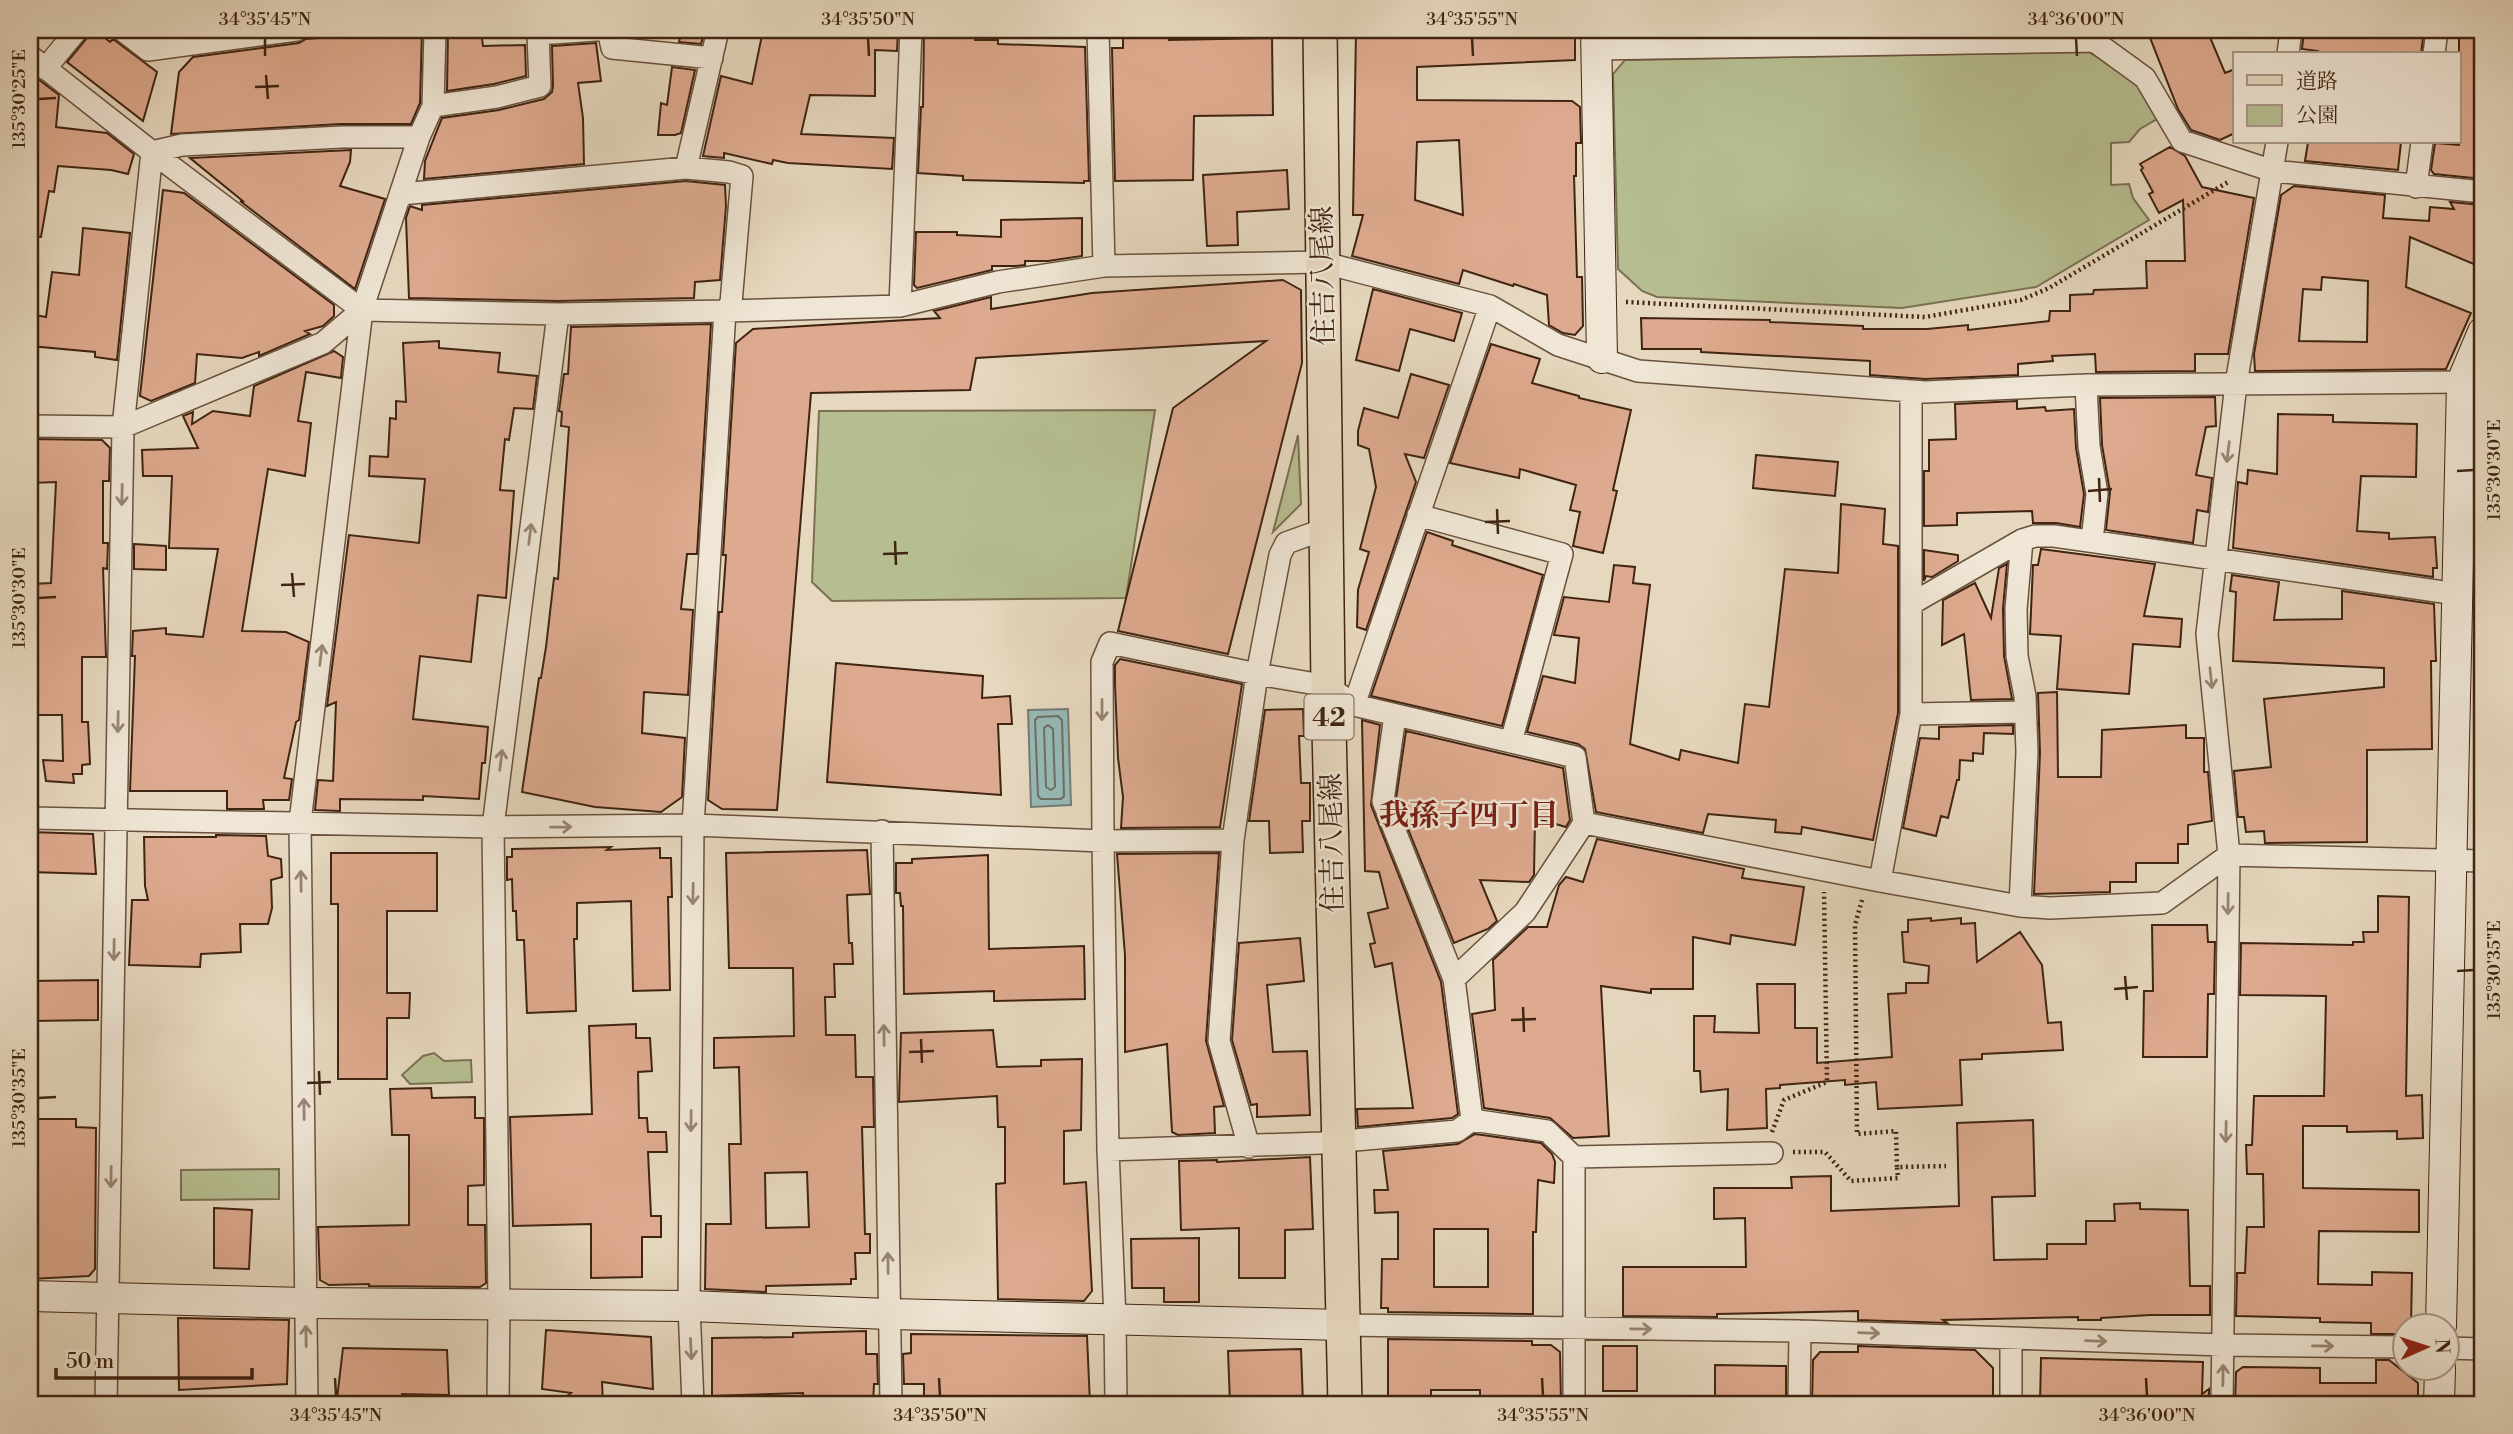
<svg xmlns="http://www.w3.org/2000/svg" width="2513" height="1434" viewBox="0 0 2513 1434" font-family="'Libre Bodoni','Noto Serif JP',serif">
	<rect width="100%" height="100%" fill="#e6d8bf"/>
	<filter id="stains"><feTurbulence type="fractalNoise" baseFrequency=".00286" numOctaves="4"/><feColorMatrix values="0 0 0 0 .2 0 0 0 0 .09 0 0 0 0 .02 0 0 0 .5 -.17"/></filter>
	<radialGradient id="worn" r=".72"><stop offset=".6" stop-color="#630" stop-opacity="0"/><stop offset="1" stop-color="#630" stop-opacity=".3"/></radialGradient>
	<path fill="#b6be91" stroke="#7b7152" stroke-width="2" d="M2089,52L2138,82L2157,119L2140,129L2129,142L2111,143V185L2129,184L2133,198L2149,220L2036,287L1902,308L1657,297L1642,291L1618,269L1613,74L1625,60Z
		M1155,410L1126,598L832,601L812,582L819,411Z
		M1298,435L1301,504L1273,532Z
		M434,1053L444,1061L471,1060L472,1082L410,1084L402,1075L423,1056Z
		M279,1169V1199L181,1200V1170Z"/>
	<path fill="#97b9b7" stroke="#747d75" stroke-width="2" d="M1068,709L1071,805L1031,807L1028,710Z"/>
	<g fill="none" stroke-linecap="round" stroke-linejoin="round">
		<path stroke="#6c6e64" stroke-width="2" d="M1058,716L1062,720L1064,796L1061,799H1041L1038,796L1035,720L1038,717Z
			M1048,725L1053,729L1055,787L1051,790L1046,787L1044,728Z"/>
	</g>
	<path fill="#deaa8f" stroke="#402412" stroke-width="2" fill-rule="evenodd" d="M90,30H95L110,42L113,39L157,72L143,121L67,62L87,38Z
		M153,30H185L184,32L154,36Z
		M348,30H422L420,103L411,124H341L171,134L179,72L193,57L299,43L306,39L332,37V32H348Z
		M448,30H481L483,46L525,45L526,76L494,84L447,91Z
		M682,30H705L701,44L679,42Z
		M763,30H898L897,51L875,50V96L810,95L801,134L894,138L892,169L788,163L773,160L772,164L724,153V158L703,156L721,76L752,84Z
		M924,30H976L975,40H998V44L1085,47L1089,181H1084V183L963,180V176L918,173L921,107H923Z
		M1123,30H1169V40L1272,38L1273,115L1194,116L1193,180L1115,181L1112,48H1123Z
		M1356,30H1575V60L1417,67V100L1572,101L1580,107L1581,143H1576V176H1574L1577,277H1582L1583,326L1575,335L1563,333L1549,325L1547,295L1514,284L1513,286L1463,270L1459,284L1352,256L1363,215H1353ZM1459,140L1463,215L1415,200L1417,142Z
		M2147,30H2207L2225,73L2235,69V133L2220,140L2191,130L2178,109Z
		M2304,30H2424L2421,54H2317L2318,51L2302,49Z
		M2459,30H2483V179L2434,174L2431,170L2435,143L2459,145Z
		M596,43L601,81L578,83L583,118L584,164L424,179L425,161L442,118L499,110L544,99L552,92L553,86L552,46Z
		M672,67L695,70L681,133L675,135H658L661,103L667,105Z
		M30,73L59,95L56,127L107,133L134,154L128,174L111,170L58,166L54,192L49,191L41,237L30,236Z
		M2308,142H2401L2398,170L2305,161Z
		M2170,147L2185,156L2202,187L2254,198L2228,354H2195V371L2096,372L2095,354L2052,356L2053,361L2018,364V375L1925,379L1870,375V361L1701,352V349H1642L1641,318L1770,320V322L1863,326V329H1927L1968,325V330L2049,321L2050,311H2070V295L2093,294L2094,290L2147,288L2146,261H2185L2183,200L2159,213L2149,194L2153,192L2141,170L2143,168L2140,164Z
		M351,150L350,162L340,186L385,199L355,289L240,201L244,202L190,158Z
		M1287,170L1289,209L1237,212L1238,245L1207,246L1203,175Z
		M686,181L725,185L726,206L720,280L695,282L694,298L558,301L409,298L406,218L410,206L422,210V205Z
		M2294,186L2385,195L2383,218L2429,221L2430,207L2454,209L2450,202L2483,205V268L2410,237L2406,287L2471,313L2446,369L2255,371L2254,354L2281,195ZM2322,277L2368,281L2367,342L2299,341L2303,289L2321,290Z
		M163,190L184,193L334,305V316L323,326L305,331L310,334L259,356V352L242,358L197,354L195,383L151,401L140,396Z
		M1082,218V256L1048,261H1025V265L1015,266H992V270L917,288L914,285L916,232H957V235L1001,237V220Z
		M83,228L130,233L117,360L95,357V352L30,346V314L46,317L52,272L79,275Z
		M1283,280L1301,290L1302,363L1228,654L1118,631L1173,408L1266,341L976,358L970,390L811,393L777,810L722,809L708,800L719,612H722L726,555H723L736,343L753,329L940,318L934,311L991,297V309L1092,293Z
		M1373,289L1462,313L1454,341L1410,329L1399,371L1356,360Z
		M711,324L697,554H687L681,609L693,610L688,695L644,692L642,733L685,738L682,797L661,812L595,807L522,792L539,678H541L546,647L554,578L558,579L569,427L561,426L562,412L559,411L564,374H568L571,327Z
		M439,341V348L500,353L498,372L537,376L533,409L514,408L509,440L505,439L500,490L514,491L506,598L478,595L471,662L420,656L413,719L488,727L485,763H482L479,799L423,796V800L340,799V811L315,810L318,780L333,781L336,702L327,706L349,535L419,543L425,479L369,476L370,456L388,457L390,418L396,419V401L406,402L403,343Z
		M1491,344L1540,359L1532,383L1579,396V398L1631,410L1613,490L1617,491L1603,553L1573,546L1580,512L1570,510L1576,485L1520,469L1519,478L1450,463Z
		M334,351L343,357L341,378L306,372L298,421L311,423L305,476L268,469L242,631L286,632L309,642L299,720L296,722L284,778L292,779L289,800H263L264,809H227V791H130L135,656H132L133,631L166,628V634L203,637L218,549L169,548L172,476H143L142,450L198,448L183,416L193,412L192,424L213,411L250,416L254,386Z
		M1411,374L1449,385L1424,458L1405,454L1416,482L1366,630L1357,627L1358,590L1369,552L1360,549L1376,487L1369,449L1358,445V431L1364,408L1398,418Z
		M2215,397L2216,426L2206,427L2196,475L2212,478L2208,512L2197,510L2193,543L2106,530L2110,492L2102,445L2100,398Z
		M2017,401V409L2045,407L2046,411L2074,409L2076,448L2084,494L2080,527L2056,523H2033L2032,511L1957,513V525L1924,526V471H1929V440L1956,439L1955,404Z
		M2278,414L2333,415V422L2417,424L2416,477L2361,476L2357,531L2389,533V539L2435,537L2437,568H2433V577L2233,548L2238,482L2247,484L2248,470L2277,474Z
		M30,439L102,440L110,448L109,481H103V543H108L107,569L103,568L106,657H82V722H88L90,764L82,765V774H73L74,783L46,781L43,760L63,761L62,715H31L32,667H34L32,584L51,583L56,482L30,483Z
		M1756,455L1838,462L1835,496L1753,488Z
		M1841,504L1885,509L1883,544L1898,546V713L1873,840L1802,827L1801,834L1775,832L1776,820L1708,814L1703,833L1596,812L1585,749L1578,744L1527,732L1543,676L1575,683L1579,638L1554,635L1564,597L1609,602L1614,565L1635,567L1633,583L1650,585L1630,744L1679,760L1681,750L1738,763L1745,704L1769,707L1785,569L1838,573Z
		M1427,532L1453,541L1452,545L1543,575L1502,726L1371,696Z
		M134,544L166,546V570L134,569Z
		M2041,549L2155,564L2144,616L2182,619L2180,647L2133,644L2129,694L2057,689L2061,636L2030,634L2033,565H2038Z
		M1924,550L1958,555V561L1932,577L1926,576L1924,581Z
		M2007,564L2003,608L2004,656L2012,699L1971,700L1964,634L1942,645L1943,600L1975,583L1991,618L1999,568Z
		M2232,575L2279,582L2274,620L2342,619V591L2434,604L2436,661H2431L2432,749L2367,750V842L2265,843L2264,831L2246,832L2244,817H2238L2234,771L2271,767L2264,699L2384,687V668L2233,661L2236,592L2230,591Z
		M1120,659L1242,684L1220,827L1121,828L1123,797L1118,758L1115,685V665Z
		M836,663L983,676L982,698L1010,696L1012,724H998L1001,795L827,782Z
		M2057,692L2058,777H2101L2102,730L2186,725V738H2204V772H2208L2212,821L2188,825V844H2178V863H2136V882H2110V892L2034,894L2040,753L2038,693Z
		M1303,709L1304,736H1299L1301,783H1310V821H1302L1303,852L1270,853L1269,821H1249L1265,710Z
		M1362,720L1380,725L1371,805L1441,982L1458,1114L1452,1118L1358,1127L1357,1109L1413,1108L1392,963L1375,967L1370,944L1375,943L1368,913L1388,908L1379,872L1365,871Z
		M2013,725V734L1984,733L1983,754L1973,753V761L1960,760L1959,780H1957L1948,818L1941,816L1936,836L1903,828L1920,738L1939,739V727Z
		M1406,731L1563,768L1570,820L1566,827L1535,818L1534,875L1529,882L1480,880L1497,921L1488,929L1454,943L1396,799Z
		M30,832L93,834L96,874L30,872Z
		M216,835L266,836L268,856L281,859L282,877L271,880L272,908L268,924H240L241,952L201,954L200,967L129,965L132,900H148L145,886L144,837H216Z
		M1597,839L1744,869L1742,878L1804,887L1795,945L1731,935L1730,944L1693,937V989H1651V993L1601,986L1609,1136L1573,1138L1550,1118L1484,1108L1472,1014L1495,1010L1493,960L1528,927H1547L1559,885L1566,877L1583,882Z
		M611,847L607,850L660,848V858H671L672,897H668L670,990L633,991L631,901L577,903V939H574L576,1011L527,1013L524,940H517L516,911H513L512,879L507,880V857H512V849Z
		M867,850L870,894L847,895L849,943H852L853,964H834L835,997H825L826,1035H855L856,1077H873L874,1127H862L865,1234H870V1253H855L856,1279H851V1284L766,1286V1292L705,1289L706,1224H731L729,1144H741L739,1067L714,1068V1038L794,1036L793,968H729L726,853ZM807,1172L809,1227L766,1228L765,1173Z
		M331,853H437V911H387V993H410L409,1018H387V1079H338V904H331Z
		M1219,853L1206,1041L1224,1106L1214,1107L1215,1133L1178,1135L1172,1132L1167,1044L1125,1052V955L1117,854Z
		M988,855L989,949L1084,946L1085,999L994,1001V991L904,994L903,906H901L900,893H896V863H912V859Z
		M2378,896L2409,897L2406,1096L2422,1095L2423,1138L2397,1139V1131L2347,1132V1126H2303V1188L2419,1190V1232L2319,1231L2318,1284L2372,1285V1272L2412,1273L2411,1326H2404V1334H2371V1323L2320,1322V1318L2236,1316L2237,1273H2245L2247,1227H2264L2263,1174H2247L2246,1145H2252L2254,1096H2324L2326,996L2240,995L2241,943L2353,945V942H2364L2363,932H2378Z
		M1931,918V921L1961,918V924L1975,923L1977,962L2020,932L2042,965L2048,1023L2061,1022L2063,1050L1982,1054V1059L1960,1060L1962,1105L1878,1109L1876,1082L1845,1085V1080L1780,1085V1088L1766,1089L1767,1128L1727,1130L1728,1089L1701,1092L1700,1071H1694V1016H1715L1714,1032L1759,1033L1757,984H1795V1028H1817V1063L1892,1057L1888,994L1906,993V983H1928L1929,966L1904,962L1902,932H1908V920Z
		M2152,925H2207L2208,942H2215L2214,994H2208L2207,1057H2143L2144,991H2153Z
		M1300,938L1304,981L1267,985L1273,1052L1307,1051L1310,1115L1257,1117V1104L1251,1105L1232,1040L1239,943Z
		M98,980V1020L30,1021V981Z
		M636,1024V1038H650L652,1071L638,1072L639,1118H647L648,1132H666L667,1152H648L651,1216H661V1237H642V1277L591,1278V1224L513,1226L510,1117L592,1114L589,1026Z
		M993,1030L997,1067L1041,1066V1060L1082,1059L1081,1130L1064,1131V1184L1086,1182L1092,1291L1084,1301L998,1299L996,1184L1005,1183V1127H998L997,1096L899,1102L901,1033Z
		M431,1088L432,1098L475,1097V1118H484V1185L468,1186V1225H485L486,1283L480,1287L369,1286V1284L329,1285L320,1280L318,1227L409,1225V1135H392L390,1089Z
		M30,1119H76V1127L96,1128L95,1269L89,1276L30,1279Z
		M2033,1120L2035,1196L1992,1197L1994,1260L2047,1259V1244H2086V1221H2115L2114,1204L2140,1203V1209L2188,1210L2190,1286H2210V1315H2150L2101,1318V1320H2078V1317L1943,1320L1947,1323L1858,1320V1311L1717,1314V1317L1623,1316V1267H1746L1745,1218L1714,1219V1188H1792L1791,1177L1831,1176V1211L1959,1206L1957,1123Z
		M1475,1134L1541,1143L1552,1154L1555,1162L1554,1183L1538,1180L1536,1232H1533V1314L1388,1312V1308H1381L1382,1259H1398V1212L1375,1213L1374,1190H1388L1383,1151L1458,1144ZM1434,1229H1488V1287H1434Z
		M1310,1157L1313,1229L1285,1230V1278H1239V1228L1181,1230L1179,1161L1217,1160V1162Z
		M214,1208L252,1210L249,1269L214,1268Z
		M1199,1238V1302H1164V1288H1132L1131,1239Z
		M178,1318L289,1320L287,1384L179,1390Z
		M546,1330L651,1337L653,1389L602,1382L603,1404H558L571,1393L542,1389Z
		M866,1331V1354H877L878,1384H874L873,1404H811V1396H803V1393L712,1396V1338L793,1337V1333Z
		M911,1334L1087,1336L1090,1404H924V1384H904L903,1354L911,1353Z
		M1388,1339L1532,1341V1345H1551L1560,1352L1561,1404H1480V1390H1431V1404H1388Z
		M1603,1346H1637V1391H1603Z
		M1858,1346L1975,1350L1993,1368V1404H1902V1399L1835,1398V1404H1812L1813,1360L1820,1352H1858Z
		M343,1348L447,1350L449,1395L402,1394V1404H351L337,1399Z
		M1301,1349L1303,1404H1230L1228,1351Z
		M2041,1358L2203,1362L2202,1394L2209,1389V1404H2040Z
		M2376,1360H2389L2418,1383V1404H2235L2236,1372L2243,1367L2320,1368V1383H2376Z
		M1715,1365L1786,1366V1404H1715Z"/>
	<g fill="none" stroke-linecap="round" stroke-linejoin="round">
		<defs>
			<path id="street" d="M122,30L148,50L297,30
				M608,30L612,48L712,58
				M1098,30L1104,266
				M1596,49L2094,41L2145,78L2182,141L2273,171L2483,192
				M2288,54L2291,30
				M2434,54L2437,30
				M30,56L152,152L362,310L558,314L725,311L693,825L689,1306L693,1404
				M45,69L77,30
				M433,106L497,97L540,86L538,34L596,30
				M686,168L718,30
				M2416,187L2422,142
				M401,194L686,168L729,172L742,176L731,303L725,311
				M900,306L911,30
				M725,311L900,306L998,282L1104,266L1321,262L1490,306L1558,345L1638,371L1925,392L2086,385L2462,382
				M2086,385L2089,446L2097,494L2092,541
				M30,426L123,427L323,343L362,310
				M1418,515L1562,554L1511,742
				M1911,604L2022,540L2035,536H2054L2457,594
				M1354,705L1490,306
				M1911,714L2025,712
				M1395,715L1383,801L1454,979L1472,1120L1547,1131L1574,1157
				M30,818L493,827L693,825L1103,841L1108,1150L1115,1319L1116,1404
				M882,831L891,1404
				M1233,840L1257,674L1280,555L1286,543L1325,529
				M1880,881L1911,714V391
				M2020,906L2027,752L2025,696L2017,656L2016,609L2022,540
				M1454,979L1525,912L1584,823
				M1249,1147L1219,1041L1233,840L1103,841L1102,662L1110,643L1257,674L1328,686L1354,705L1575,757L1584,823L1880,881L2020,906L2050,908L2162,903L2229,855L2483,861
				M1108,1150L1321,1143L1457,1131L1472,1120
				M1344,1325L1800,1331L2223,1345L2404,1347
				M2446,1348L2483,1349
				M106,1404L123,427L152,152L182,145L342,137H419
				M307,1404L300,822L362,310L419,137L433,106L435,30
				M498,1404L499,1304L493,827L558,314
				M1574,1404V1157L1772,1153
				M1799,1404L1800,1331
				M2011,1404V1338
				M2222,1404L2229,855L2207,634L2236,384L2277,142"/>
			<path id="secondary" d="M1596,30L1602,358
				M30,1296L306,1303L689,1306L889,1314L1344,1325
				M2441,1326L2462,382L2483,332
				M2439,1404L2440,1368"/>
			<path id="primary" d="M1320,30L1328,686L1345,1404"/>
		</defs>
		<use href="#street" stroke="#6a513d" stroke-width="24"/>
		<use href="#secondary" stroke="#402412" stroke-width="32"/>
		<use href="#primary" stroke="#402412" stroke-width="36"/>
		<path stroke="#402412" stroke-width="4.5" stroke-dasharray="2 3.5" stroke-linecap="butt" d="M1626,302L1925,317L2021,300L2049,288L2228,182
			M1862,900L1855,925L1857,1134L1896,1131L1897,1167L1946,1166
			M1772,1132L1784,1100L1827,1082L1824,892
			M1793,1152H1825L1851,1181L1898,1178L1897,1167"/>
		<use href="#street" stroke="#efe6d5" stroke-width="21"/>
		<use href="#secondary" stroke="#efe6d5" stroke-width="30"/>
		<use href="#primary" stroke="#e6d8bf" stroke-width="33"/>
	</g>
	<defs><path id="oneway-shaft" d="M-6 0H5M1.5-3L5.5 0L1.5 3" fill="none" stroke-width="1.6" stroke-linecap="round" stroke-linejoin="round" transform="scale(1.75)"/></defs>
	<g stroke="#988574">
		<use href="#oneway-shaft" transform="translate(2228 452) rotate(97)"/>
		<use href="#oneway-shaft" transform="translate(122 495) rotate(91)"/>
		<use href="#oneway-shaft" transform="translate(530 534) rotate(-83)"/>
		<use href="#oneway-shaft" transform="translate(321 655) rotate(-83)"/>
		<use href="#oneway-shaft" transform="translate(2211 678) rotate(84)"/>
		<use href="#oneway-shaft" transform="translate(1102 710) rotate(90)"/>
		<use href="#oneway-shaft" transform="translate(118 722) rotate(91)"/>
		<use href="#oneway-shaft" transform="translate(501 760) rotate(-83)"/>
		<use href="#oneway-shaft" transform="translate(561 827) rotate(-1)"/>
		<use href="#oneway-shaft" transform="translate(301 881) rotate(-91)"/>
		<use href="#oneway-shaft" transform="translate(693 894) rotate(91)"/>
		<use href="#oneway-shaft" transform="translate(2228 904) rotate(91)"/>
		<use href="#oneway-shaft" transform="translate(114 950) rotate(91)"/>
		<use href="#oneway-shaft" transform="translate(884 1035) rotate(-91)"/>
		<use href="#oneway-shaft" transform="translate(304 1109) rotate(-91)"/>
		<use href="#oneway-shaft" transform="translate(691 1121) rotate(91)"/>
		<use href="#oneway-shaft" transform="translate(2226 1132) rotate(91)"/>
		<use href="#oneway-shaft" transform="translate(111 1177) rotate(91)"/>
		<use href="#oneway-shaft" transform="translate(888 1263) rotate(-91)"/>
		<use href="#oneway-shaft" transform="translate(1641 1329) rotate(1)"/>
		<use href="#oneway-shaft" transform="translate(1869 1333) rotate(2)"/>
		<use href="#oneway-shaft" transform="translate(306 1336) rotate(-91)"/>
		<use href="#oneway-shaft" transform="translate(2096 1341) rotate(2)"/>
		<use href="#oneway-shaft" transform="translate(2323 1346) rotate(1)"/>
		<use href="#oneway-shaft" transform="translate(691 1349) rotate(87)"/>
		<use href="#oneway-shaft" transform="translate(2223 1375) rotate(-89)"/>
	</g>
	<path fill="none" stroke="#402412" stroke-width="2.5" d="M265,38V56M868,38L869,56M1472,38L1473,56M2076,38L2077,56M266,75L268,99M255,87L279,86M38,99L56,98M2457,471L2474,470M2099,478L2100,502M2088,491L2112,489M1497,509L1498,534M1485,522L1510,521M895,541L896,565M883,554L908,553M292,573L294,597M281,585L305,584M38,598L56,597M2457,971L2474,970M2125,976L2127,1000M2114,989L2138,987M1523,1007L1524,1032M1511,1020L1536,1019M921,1039L922,1063M909,1052L934,1051M319,1071L320,1095M307,1083L331,1082M38,1098L56,1097M335,1378L336,1396M939,1378L940,1396M1542,1378L1543,1396M2146,1378L2147,1396"/>
	<g text-anchor="middle" stroke-width="5" stroke-linejoin="round" paint-order="stroke">
		<rect fill="#efe6d5" stroke="#745e4c" stroke-width="2" x="1304.5" y="694.5" width="49" height="45" rx="5"/>
		<g font-size="26" font-weight="bold" fill="#402412">
			<text x="1329" y="726">42</text>
		</g>
		<g font-size="28" fill="#402412" stroke="#efe6d5">
			<text transform="translate(1322 276) rotate(-91)" y="10">住吉八尾線</text>
			<text transform="translate(1331 843) rotate(-91)" y="10">住吉八尾線</text>
		</g>
		<g font-size="30" font-weight="bold" fill="#7a1f14" stroke="#efe6d5">
			<text x="1469" y="825">我孫子四丁目</text>
		</g>
	</g>
	<rect width="2513" height="1434" fill="none" stroke="#e6d8bf" stroke-width="77"/>
	<rect x="2233" y="52" width="228" height="91" fill="#efe6d5" stroke="#a99887" stroke-width="2"/>
	<rect x="2247" y="75" width="35" height="10" fill="#e6d8bf" stroke="#a99887" stroke-width="2"/>
	<text x="2296" y="88" font-size="21" fill="#402412">道路</text>
	<rect x="2247" y="105" width="35" height="21" fill="#b6be91" stroke="#a99887" stroke-width="2"/>
	<text x="2296" y="122" font-size="21" fill="#402412">公園</text>
	<g transform="translate(2426 1347) rotate(87)"><circle r="33" fill="#efe6d5" stroke="#a99887" stroke-width="2"/>
	<path d="M0-5L12 26L0 18L-12 26Z" fill="#8f2418"/>
	<text y="-10" font-size="19" font-weight="bold" text-anchor="middle" fill="#402412">N</text>
	</g>
	<path d="M56 1368v10h196v-10" fill="none" stroke="#402412" stroke-width="3.5"/>
	<text x="66" y="1368" font-size="21" fill="#402412" stroke="#efe6d5" stroke-width="5" paint-order="stroke">50 m</text>
	<rect x="38" y="38" width="2436" height="1358" fill="none" stroke="#402412" stroke-width="2.5"/>
	<g font-size="18" text-anchor="middle" fill="#402412">
		<text x="265" y="25">34°35'45"N</text>
		<text x="868" y="25">34°35'50"N</text>
		<text x="1472" y="25">34°35'55"N</text>
		<text x="2076" y="25">34°36'00"N</text>
		<text transform="translate(19 99) rotate(-90)" y="6">135°30'25"E</text>
		<text transform="translate(2494 470) rotate(-90)" y="6">135°30'30"E</text>
		<text transform="translate(19 598) rotate(-90)" y="6">135°30'30"E</text>
		<text transform="translate(2494 970) rotate(-90)" y="6">135°30'35"E</text>
		<text transform="translate(19 1098) rotate(-90)" y="6">135°30'35"E</text>
		<text x="336" y="1421">34°35'45"N</text>
		<text x="940" y="1421">34°35'50"N</text>
		<text x="1543" y="1421">34°35'55"N</text>
		<text x="2147" y="1421">34°36'00"N</text>
	</g>
	<rect width="100%" height="100%" filter="url(#stains)"/>
	<rect width="100%" height="100%" fill="url(#worn)"/>
</svg>
